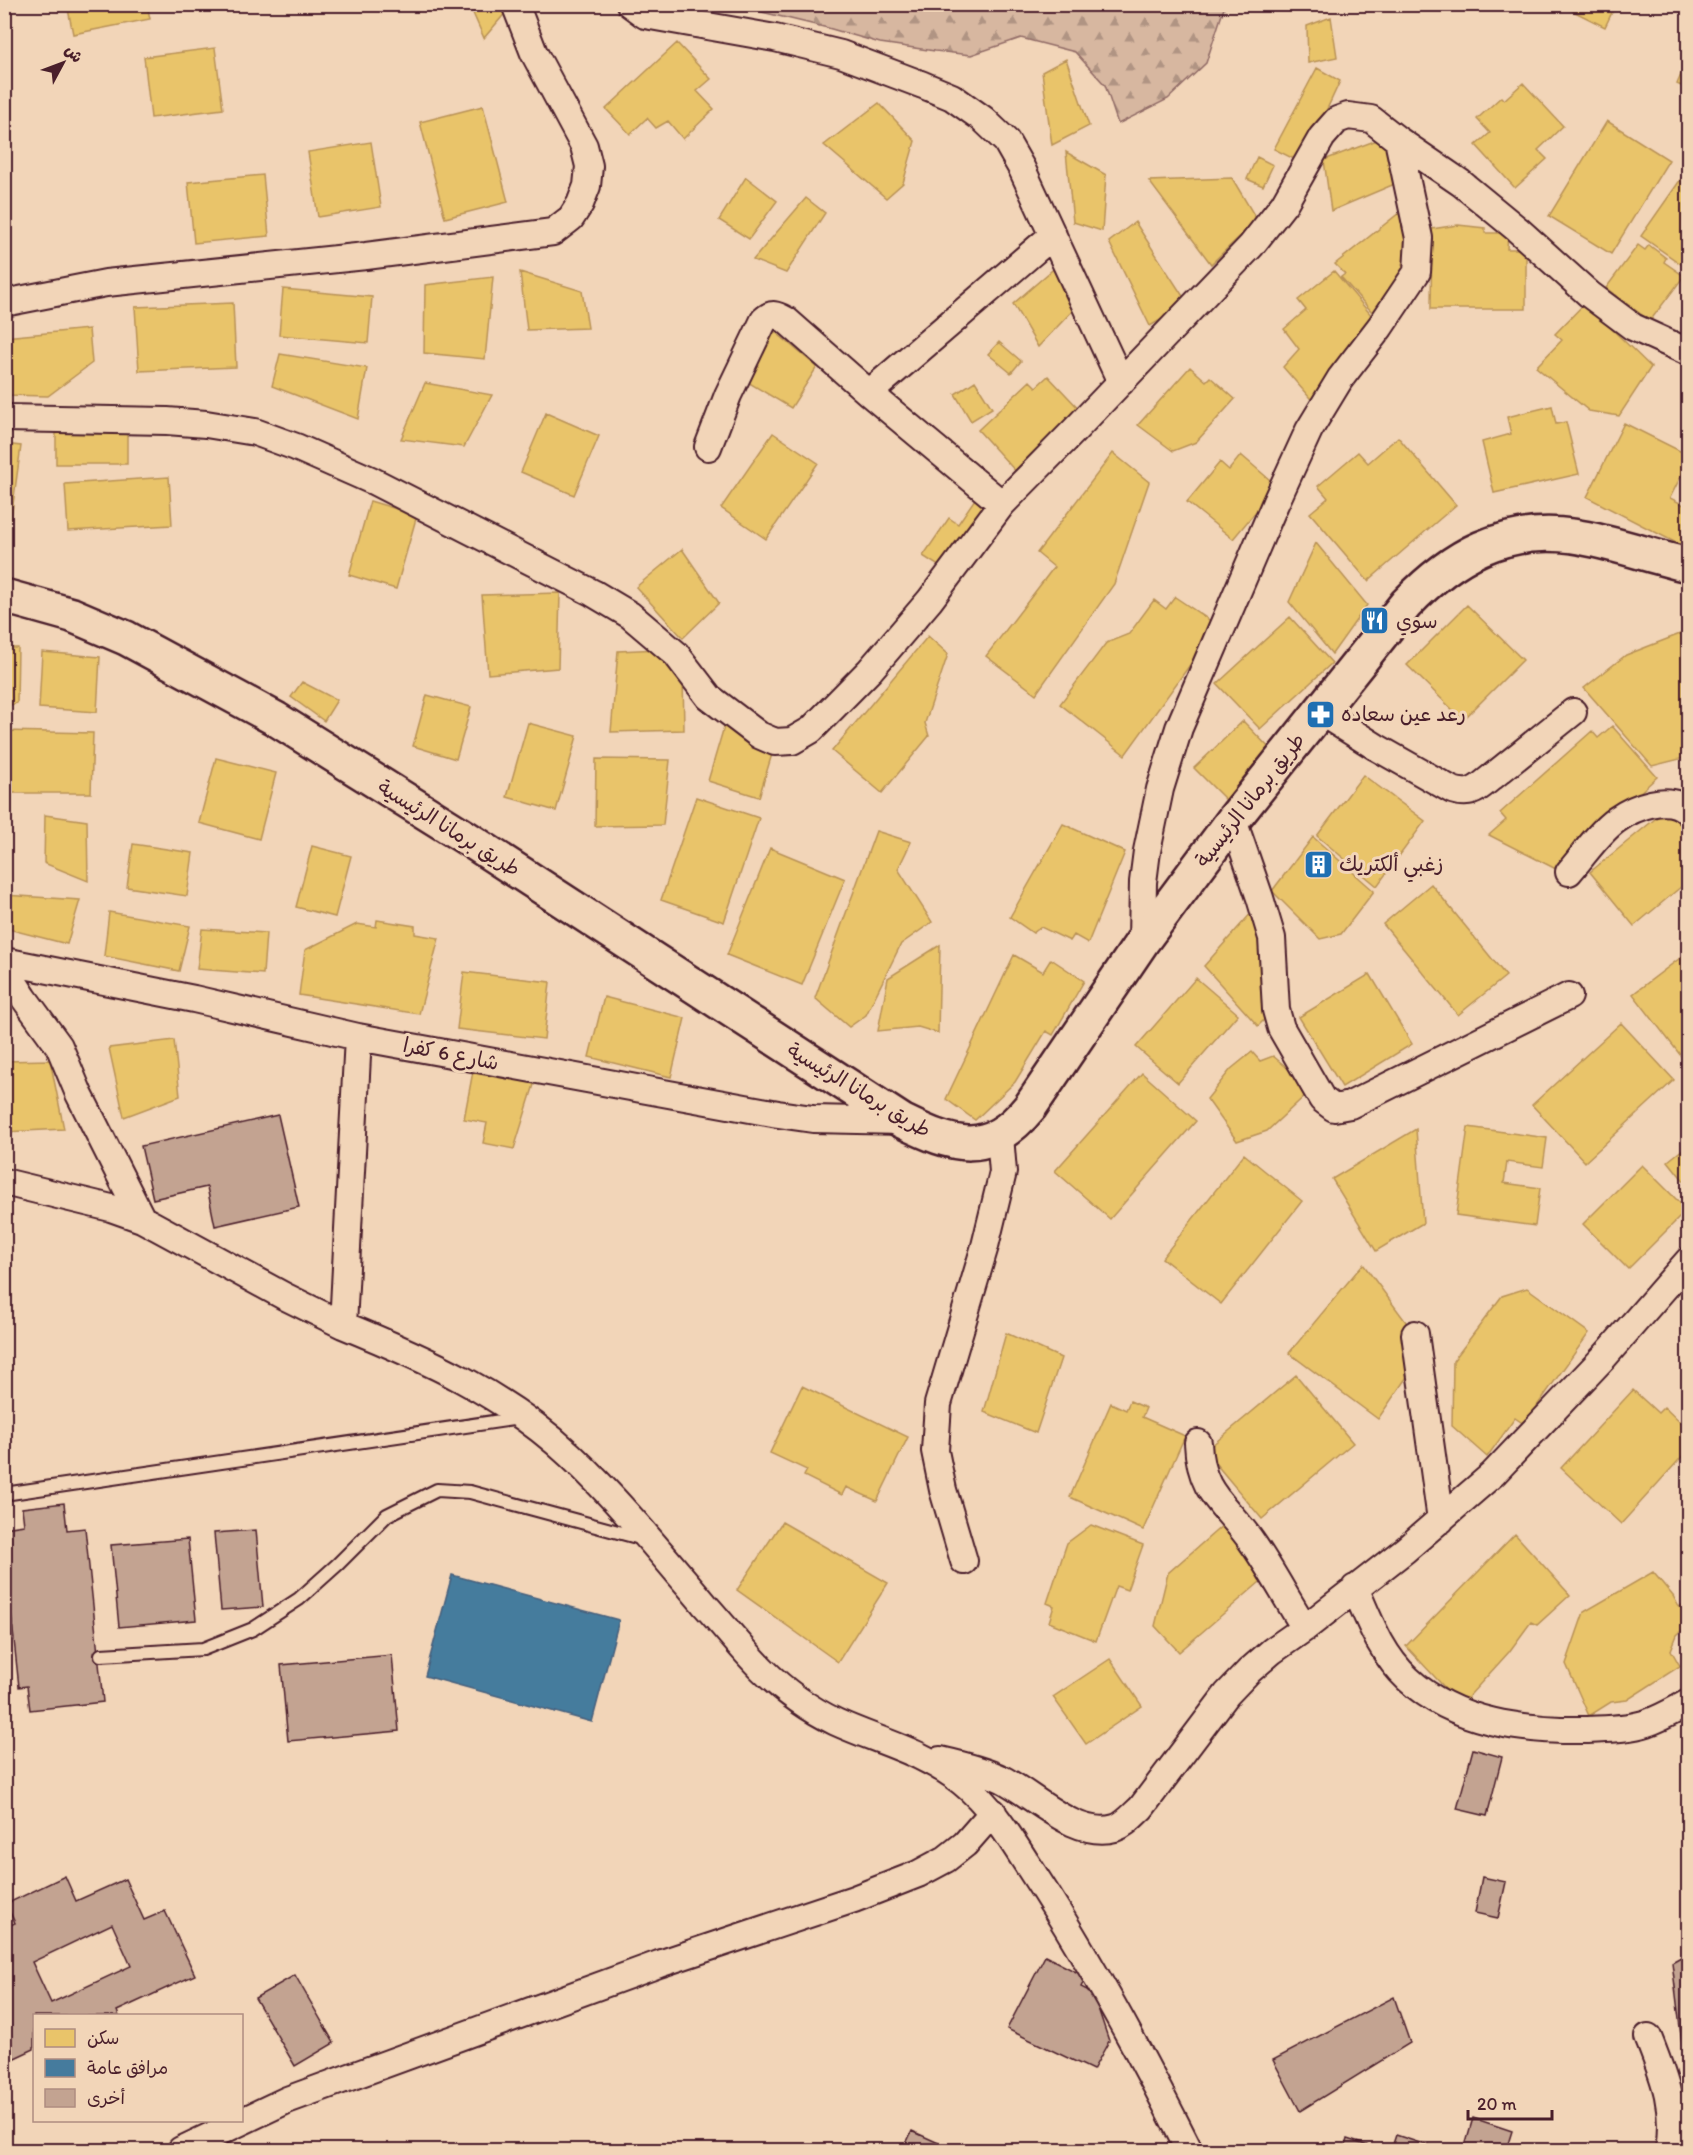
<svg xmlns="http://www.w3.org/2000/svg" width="1693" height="2155" viewBox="0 0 1693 2155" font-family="Itim,'Playpen Sans Arabic',sans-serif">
	<defs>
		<pattern id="forest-firs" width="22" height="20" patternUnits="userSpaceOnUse" patternTransform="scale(1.5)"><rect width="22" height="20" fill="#d7b7a0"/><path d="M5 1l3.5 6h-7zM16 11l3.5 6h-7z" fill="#b09483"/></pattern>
	</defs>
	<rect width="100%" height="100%" fill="#f2d5b8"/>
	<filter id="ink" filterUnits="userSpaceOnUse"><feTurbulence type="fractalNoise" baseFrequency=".0167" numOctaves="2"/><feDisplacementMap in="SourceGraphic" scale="12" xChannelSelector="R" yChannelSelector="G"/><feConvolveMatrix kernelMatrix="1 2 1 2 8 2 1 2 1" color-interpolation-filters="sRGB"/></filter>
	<g filter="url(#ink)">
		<path fill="url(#forest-firs)" stroke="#906b66" stroke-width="1.5" d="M756,5H1225L1206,63L1168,99L1118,124L1105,85L1075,52L1021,38L971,55L935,51L880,43L828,28L762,12Z"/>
		<path fill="#e9c46a" stroke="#b99257" stroke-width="1.5" d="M67,4H147L150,19L73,34Z
			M469,4H505L507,11L484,38Z
			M696,4H731L726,11Z
			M1559,4H1616L1605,27Z
			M1331,17L1337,57L1308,63L1307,26Z
			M677,43L711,79L697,91L714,109L683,139L668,121L656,128L647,118L630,134L606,109Z
			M215,48L223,109L151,118L144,57Z
			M1688,58V89L1677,84Z
			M1066,59L1089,126L1052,145L1042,72Z
			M1317,68L1340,81L1302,163L1274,149Z
			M1523,83L1563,126L1538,150L1547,159L1515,188L1476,145L1490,133L1477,119L1501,97L1504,100Z
			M879,103L915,141L903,183L886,198L824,145Z
			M483,106L508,202L445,218L420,122Z
			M1607,121L1669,160L1611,254L1549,216Z
			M1385,137L1397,183L1331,211L1324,160Z
			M371,142L381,207L318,217L308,152Z
			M1066,152L1106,175L1102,231L1073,222Z
			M1257,157L1273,165L1263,186L1247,179Z
			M1688,169V269L1641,236Z
			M263,175L269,236L194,243L188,182Z
			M746,177L777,201L749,239L719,220Z
			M1232,178L1257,220L1211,264L1149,181Z
			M806,198L825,213L786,273L753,260Z
			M1399,213L1412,244L1402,264L1407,268L1373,313L1341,277L1345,274L1335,264Z
			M1135,222L1188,304L1150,326L1109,242Z
			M1458,225L1485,228V233H1508L1507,249H1526V309H1431L1432,229Z
			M1638,245L1645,250L1649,245L1666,258L1664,262L1684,276L1650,321L1606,288Z
			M1058,265L1077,306L1038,347L1013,304Z
			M1334,271L1372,316L1316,405L1283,367L1299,349L1284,329L1306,310L1298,300Z
			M520,272L582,291L588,328L527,330Z
			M493,277L485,359L424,353L425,285Z
			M283,289L372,297L368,343L279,335Z
			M233,303L236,367L139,371L135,307Z
			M1585,303L1651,367L1619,416L1589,411L1536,367L1562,340L1555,334Z
			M89,329L92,363L48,396L4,395V337Z
			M773,330L817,367L791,408L746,381Z
			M999,342L1021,361L1011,373L988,354Z
			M280,354L367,368L358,419L272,386Z
			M1190,367L1206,381L1210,377L1235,399L1196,442L1173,451L1138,425Z
			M1048,376L1084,414L1019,475L978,430L1030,381L1036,387Z
			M975,381L992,408L971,421L955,394Z
			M425,383L492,395L464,447L401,439Z
			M1552,406L1556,424L1566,422L1579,474L1494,493L1482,442L1511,434L1507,417Z
			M546,413L599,436L574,495L521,472Z
			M1624,423L1688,455V462L1670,498L1688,507V549L1587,497Z
			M56,433H127V464H56Z
			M773,433L818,463L766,539L721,508Z
			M1398,437L1456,505L1368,581L1310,513L1328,498L1318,486L1358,452L1368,463Z
			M4,444L21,446L11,519L4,518Z
			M1113,453L1149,482L1114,584L1036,694L986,656L1054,567L1037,553Z
			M1241,455L1277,486L1233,539L1187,502L1220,462L1229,470Z
			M169,477L172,525L68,531L65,484Z
			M979,493L994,503L948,572L923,556L949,518L958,524Z
			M370,501L417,515L396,589L349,575Z
			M1316,543L1367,605L1332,654L1289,602Z
			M682,549L719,603L683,638L636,587Z
			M560,593L558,668L488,674L482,595Z
			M1175,597L1218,626L1125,755L1060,704L1106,643L1129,634L1154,600L1166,609Z
			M1467,605L1523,660L1463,720L1407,665Z
			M1290,617L1332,663L1260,729L1217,684Z
			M1688,632V757L1652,766L1584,688L1626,655L1680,634Z
			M928,636L948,654L925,723L929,736L882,793L832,751Z
			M4,648H18L17,703L4,707Z
			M659,649L683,676L684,730L611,732L618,651Z
			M42,652L100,657L97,712L39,708Z
			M302,682L337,700L324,721L291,697Z
			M427,695L471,707L456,759L413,746Z
			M726,720L744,739L772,754L759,797L708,781Z
			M1243,721L1278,757L1230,804L1194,768Z
			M528,723L577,736L556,811L507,797Z
			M1612,726L1657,777L1556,869L1489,835L1506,820L1500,813L1592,731L1598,738Z
			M4,731L93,733L91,793H10L4,768Z
			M216,758L276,773L259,839L199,823Z
			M596,759L670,760L663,825L595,826Z
			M1363,775L1425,821L1377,886L1317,836Z
			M696,797L759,818L724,922L661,900Z
			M1671,806L1688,828V881L1634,926L1590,872Z
			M45,815L87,821L88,881L44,863Z
			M1063,824L1125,852L1088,943L1074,935L1070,941L1041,927L1033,933L1010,917Z
			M876,831L911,842L898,869L932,922L901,944L866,1015L849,1027L815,998Z
			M1313,837L1374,891L1341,934L1320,939L1272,891Z
			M133,844L193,853L187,896L127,887Z
			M312,846L351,856L335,917L296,907Z
			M770,848L845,879L802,985L727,955Z
			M1431,884L1506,976L1458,1015L1383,924Z
			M4,895L80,900L67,944L4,928Z
			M1253,911L1265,935L1270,1014L1258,1026L1204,966Z
			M109,912L190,926L179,971L104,956Z
			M377,920L415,926V934L439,938L419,1014L299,995L305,950L357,924L376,927Z
			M202,929L266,933L263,974L197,969Z
			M940,945L938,1033L918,1027L878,1031L888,978Z
			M1688,952V1051L1681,1056L1633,994Z
			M1014,955L1043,972L1051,959L1084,981L1053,1035L1046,1031L1015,1082L975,1120L946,1099Z
			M464,972L550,982L544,1039L457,1029Z
			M1370,974L1412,1044L1342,1087L1299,1017Z
			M1196,978L1238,1014L1178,1083L1136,1047Z
			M604,997L685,1018L671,1077L589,1057Z
			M1621,1023L1674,1080L1585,1162L1532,1105Z
			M174,1040L180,1096L124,1117L109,1048Z
			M1252,1052L1260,1061L1273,1056L1296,1075L1310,1091L1267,1131L1237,1141L1207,1099L1231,1069Z
			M50,1060L64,1129L4,1132V1061Z
			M474,1066L536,1078L514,1149L483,1143L487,1123L464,1119Z
			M1142,1073L1196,1121L1110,1219L1055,1171Z
			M1468,1127L1547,1138L1543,1167L1507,1162L1504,1183L1540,1188L1535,1226L1456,1215Z
			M1416,1129L1423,1223L1376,1251L1332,1179Z
			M1688,1145V1186L1668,1161Z
			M1244,1154L1302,1201L1221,1304L1162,1258Z
			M1642,1165L1687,1210L1628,1269L1583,1224Z
			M1363,1264L1409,1326L1413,1368L1378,1419L1289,1353Z
			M1527,1288L1589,1333L1524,1424L1515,1418L1487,1457L1452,1426L1453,1361L1502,1296Z
			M1006,1333L1061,1358L1036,1433L984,1412Z
			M1296,1375L1353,1443L1262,1519L1205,1451Z
			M802,1386L908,1437L877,1501L846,1487L842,1495L804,1476L807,1470L770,1453Z
			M1633,1390L1658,1413L1664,1407L1688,1430V1450L1621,1524L1561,1468Z
			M1130,1401L1146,1408L1142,1417L1185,1436L1143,1530L1070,1497L1111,1403L1126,1410Z
			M782,1522L888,1583L838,1662L737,1590Z
			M1091,1525L1143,1545L1127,1590L1116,1586L1096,1641L1049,1622L1054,1606L1047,1603L1067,1543Z
			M1223,1525L1267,1576L1179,1652L1155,1626L1168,1573Z
			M1515,1534L1570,1595L1537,1625L1531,1622L1509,1652L1461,1705L1406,1646Z
			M1653,1572L1673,1596L1679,1607L1684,1604L1688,1625L1677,1635L1671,1650L1680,1666L1627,1700L1611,1702L1589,1716L1566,1664L1584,1612Z
			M1110,1659L1142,1706L1086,1744L1053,1697Z"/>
		<path fill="#457b9d" stroke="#465f7b" stroke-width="1.5" d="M452,1575L619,1620L592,1722L425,1676Z"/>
		<path fill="#c3a391" stroke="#4a1f2b" stroke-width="1.5" fill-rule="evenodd" d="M278,1115L299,1207L215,1226L207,1187L153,1199L141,1146Z
			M64,1503L67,1530L85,1528L103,1702L30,1710L27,1686L19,1687L4,1546V1528L24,1525L22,1508Z
			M256,1530L263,1607L221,1610L214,1533Z
			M188,1539L196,1620L119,1627L111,1545Z
			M392,1655L399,1731L288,1741L281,1665Z
			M1473,1749L1502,1757L1487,1816L1457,1809Z
			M65,1876L76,1901L125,1879L144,1920L165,1911L195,1975L117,2011L119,2016H34V2049L4,2063V1928L15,1923L6,1904ZM112,1924L131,1966L51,2003L32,1962Z
			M1482,1877L1506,1882L1498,1918L1475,1913Z
			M1688,1953V2050L1682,2044L1672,1962Z
			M1045,1956L1086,1977L1081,1987L1093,1993L1109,2041L1093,2070L1007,2029Z
			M295,1975L334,2043L295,2066L255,1998Z
			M1394,1997L1410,2043L1300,2111L1273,2060Z
			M1473,2118L1512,2131L1506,2150H1449L1451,2145L1464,2149Z
			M912,2131L954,2150H903Z
			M1396,2135L1441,2150H1391Z
			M1347,2139L1381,2150H1344Z"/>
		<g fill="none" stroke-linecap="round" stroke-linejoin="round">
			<defs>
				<path id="lane" d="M4,1494L520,1418
					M101,1655L203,1649L253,1629L299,1599L338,1564L387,1515L437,1490L470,1492L644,1539"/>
				<path id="street" d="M630,4L645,15L775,38L841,54L923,85L952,97L983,119L1006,141L1022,169L1121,382
					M1398,140L1461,183L1517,229L1589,294L1633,327L1688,352
					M4,303L106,283L366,256L553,232L571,218L580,204L587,186L589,166L584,146L534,53L515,4
					M869,393L1053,235
					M4,418L167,421L206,424L255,432L296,447L373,481L593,593L630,615L676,654L709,697L759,735L775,742L792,741L811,730L870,670L930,600L1002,504L1072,433L1251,246L1284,204L1322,137L1337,120L1348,116L1371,119L1398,140L1419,238L1417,272L1380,327L1340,379L1309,430L1275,504L1179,728L1160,789L1147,851L1143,882L1142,942
					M708,447L728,395L764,320C772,312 777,315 786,320L869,393L1002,504
					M1319,711L1376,747L1452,790C1465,794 1472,793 1482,785L1573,712
					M1233,820L1260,898L1272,938L1276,1010L1281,1028L1322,1099L1334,1108L1350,1105L1569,996
					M1569,872C1584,855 1598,833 1616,820C1634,807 1670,792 1688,812
					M4,961L194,999L358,1037L778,1114L813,1119L902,1121
					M4,967L24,998L59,1046L79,1094L142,1219
					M358,1037L343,1325C424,1358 505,1394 570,1455C619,1501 662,1554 705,1605C724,1626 742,1649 762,1669C783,1690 809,1709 836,1722C880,1742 923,1751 962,1782C993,1807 1012,1841 1033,1873C1091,1962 1142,2056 1189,2150
					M4,1182L111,1208L142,1219L284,1296L343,1325
					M1415,1334L1441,1520
					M1198,1443C1200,1495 1226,1504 1252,1542C1271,1569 1287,1600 1305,1628
					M964,1561L943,1490L935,1451L938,1404L985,1246L1003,1172L1000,1136
					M1355,1588C1369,1620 1381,1654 1408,1679C1455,1723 1525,1731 1588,1730C1607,1729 1629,1729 1647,1723C1662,1718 1675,1710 1688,1703
					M940,1760C962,1765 983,1770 1002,1779C1035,1796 1076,1839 1115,1828C1125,1825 1133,1815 1141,1808L1227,1694L1249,1671L1272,1651L1305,1628L1405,1550L1493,1474L1605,1356L1688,1261
					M1648,2037C1664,2078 1676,2105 1669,2150
					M181,2150L287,2100L659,1964L854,1899L918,1874L946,1859L965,1844L993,1812"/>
				<path id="secondary" d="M4,596L72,615L126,638L276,719L465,837L902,1121C955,1147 988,1158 1030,1107L1142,942L1233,820L1406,604C1453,555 1503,527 1573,536C1612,542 1650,556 1688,565"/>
			</defs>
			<use href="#lane" stroke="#4a1f2b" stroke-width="16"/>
			<use href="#street" stroke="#4a1f2b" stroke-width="30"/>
			<use href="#secondary" stroke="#4a1f2b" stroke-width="38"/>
			<use href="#lane" stroke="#f2d5b8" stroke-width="12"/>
			<use href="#street" stroke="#f2d5b8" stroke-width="26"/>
			<use href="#secondary" stroke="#f2d5b8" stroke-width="33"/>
		</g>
	</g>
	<defs>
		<symbol id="restaurant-square" viewBox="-11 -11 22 22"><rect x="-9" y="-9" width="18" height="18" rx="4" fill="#1f6fb2" stroke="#f2d5b8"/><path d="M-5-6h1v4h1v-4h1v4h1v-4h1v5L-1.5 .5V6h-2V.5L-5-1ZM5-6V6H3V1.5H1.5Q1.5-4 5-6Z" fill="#fff"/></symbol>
		<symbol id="pharmacy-square" viewBox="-11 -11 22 22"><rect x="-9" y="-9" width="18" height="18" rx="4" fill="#1f6fb2" stroke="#f2d5b8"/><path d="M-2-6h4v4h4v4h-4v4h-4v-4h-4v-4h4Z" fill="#fff"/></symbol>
		<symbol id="building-square" viewBox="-11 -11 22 22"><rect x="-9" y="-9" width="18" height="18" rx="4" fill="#1f6fb2" stroke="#f2d5b8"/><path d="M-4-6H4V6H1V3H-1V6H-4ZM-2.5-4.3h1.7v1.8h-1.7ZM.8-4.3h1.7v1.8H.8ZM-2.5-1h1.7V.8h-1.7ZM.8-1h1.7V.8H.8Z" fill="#fff"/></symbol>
	</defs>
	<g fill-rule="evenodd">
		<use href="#restaurant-square" x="1358" y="604" width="33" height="33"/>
		<use href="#pharmacy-square" x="1304" y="698" width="33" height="33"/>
		<use href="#building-square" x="1302" y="848" width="33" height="33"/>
	</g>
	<g text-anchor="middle" stroke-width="6" stroke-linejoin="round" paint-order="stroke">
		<g font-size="21" fill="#4a1f2b" stroke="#f2d5b8" text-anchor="start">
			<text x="1396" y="628">سوي</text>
			<text x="1341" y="721">رعد عين سعاده</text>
			<text x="1339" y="871">زغبي ألكتريك</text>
		</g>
		<g font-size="21" fill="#4a1f2b" stroke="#f2d5b8">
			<text transform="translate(1250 800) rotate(-52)" y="7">طريق برمانا الرئيسية</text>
			<text transform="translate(449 828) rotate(32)" y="7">طريق برمانا الرئيسية</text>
			<text transform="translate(451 1054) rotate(11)" y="7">شارع 6 كفرا</text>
			<text transform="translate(859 1090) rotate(31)" y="7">طريق برمانا الرئيسية</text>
		</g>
	</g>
	<rect width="1693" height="2155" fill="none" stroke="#f2d5b8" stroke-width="24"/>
	<rect x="12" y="12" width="1669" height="2131" fill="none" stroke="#4a1f2b" stroke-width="2" filter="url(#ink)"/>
	<rect x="33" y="2014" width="210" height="108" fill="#f2d5b8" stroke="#af8c80" stroke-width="1.5"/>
	<rect x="45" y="2029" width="30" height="18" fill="#e9c46a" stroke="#af8c80" stroke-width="1.5"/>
	<text x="87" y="2044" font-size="18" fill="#4a1f2b">سكن</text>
	<rect x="45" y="2059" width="30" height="18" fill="#457b9d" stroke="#af8c80" stroke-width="1.5"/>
	<text x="87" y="2074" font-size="18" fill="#4a1f2b">مرافق عامة</text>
	<rect x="45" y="2089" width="30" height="18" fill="#c3a391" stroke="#af8c80" stroke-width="1.5"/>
	<text x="87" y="2104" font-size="18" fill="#4a1f2b">أخرى</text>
	<g transform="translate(63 63) rotate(49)" stroke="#f2d5b8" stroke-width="4.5" paint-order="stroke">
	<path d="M0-4.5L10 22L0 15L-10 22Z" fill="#4a1f2b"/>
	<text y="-9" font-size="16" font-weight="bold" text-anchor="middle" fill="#4a1f2b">ش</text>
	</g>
	<path d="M1468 2110v9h84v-9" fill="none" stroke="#4a1f2b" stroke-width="3"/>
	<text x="1477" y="2110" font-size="18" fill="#4a1f2b" stroke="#f2d5b8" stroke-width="4.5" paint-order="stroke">20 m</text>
</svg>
